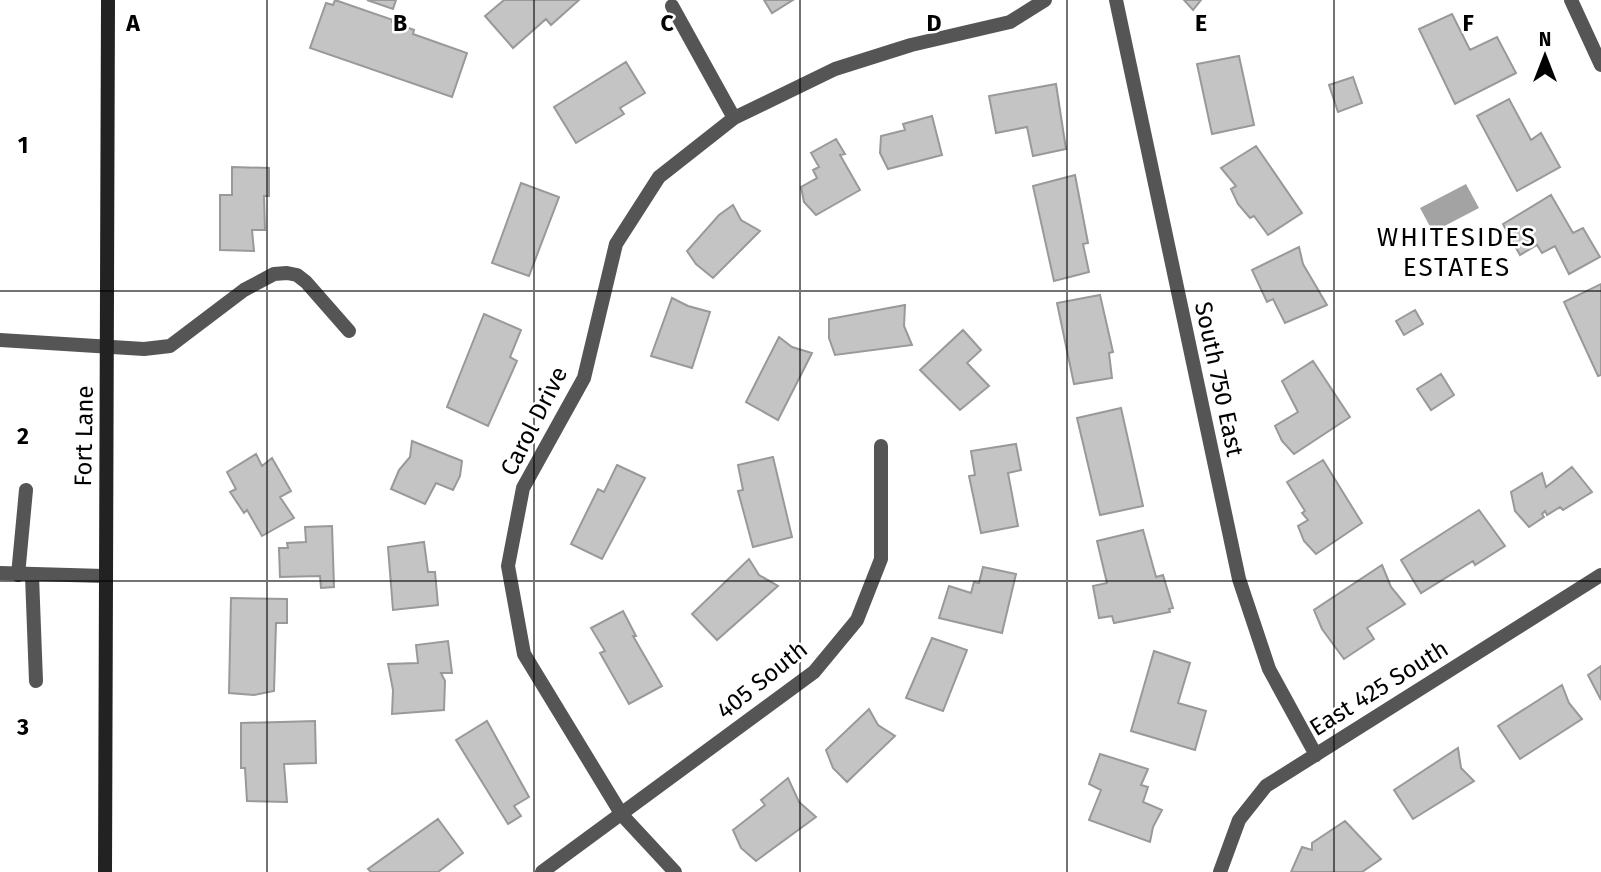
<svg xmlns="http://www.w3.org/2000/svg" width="1601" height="872" viewBox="0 0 1601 872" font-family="'Fira Sans',sans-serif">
	<rect width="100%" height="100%" fill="#fff"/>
	<path fill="#a3a3a3" d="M1466,184L1479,208L1433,232L1420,208Z"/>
	<path fill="#c4c4c4" stroke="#999" stroke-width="2" d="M335,0L393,20L392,22L414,30L413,34L467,53L452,97L310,48L326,3L333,5Z
		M367,0H396L393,9Z
		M504,0H579L551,25L546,19L513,48L485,16Z
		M764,0H793L772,13Z
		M1184,0H1201L1193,10Z
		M1452,14L1470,50L1497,37L1516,73L1455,104L1419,29Z
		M1239,56L1254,125L1212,134L1197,64Z
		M626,62L645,93L620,108L624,114L576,143L554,107Z
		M1353,77L1362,103L1338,112L1329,85Z
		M1056,84L1066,149L1033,156L1027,127L996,133L989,96Z
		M1509,99L1531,140L1541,133L1560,167L1517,191L1477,116Z
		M932,116L942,155L888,169L880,153L881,136L905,130L903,124Z
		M836,139L845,154L840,155L860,190L816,215L804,202L801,187L817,178L813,170L819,167L811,153Z
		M1256,146L1302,213L1268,235L1254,216L1250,218L1238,204L1231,189L1236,186L1221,168Z
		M232,167L269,168V196H264L265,230H252L254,251L220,250V195H232Z
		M1075,175L1088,243L1083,244L1089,272L1054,281L1033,186Z
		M521,183L559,197L529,276L492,263Z
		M1551,195L1573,233L1583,228L1600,257L1569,274L1555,246L1542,253L1537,245L1520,255L1503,224Z
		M733,205L741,220L760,231L713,278L696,264L687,251L719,215Z
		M1299,247L1303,264L1327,305L1285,323L1273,299L1267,302L1252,270Z
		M1601,284V375L1598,376L1564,302Z
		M1100,295L1113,352L1109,353L1112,378L1074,384L1057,303Z
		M672,298L688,306L710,312L692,368L651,356Z
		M905,305L904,326L912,345L835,355L829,338V319Z
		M1415,310L1423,324L1404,335L1396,321Z
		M484,314L521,330L510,357L517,361L488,426L447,407Z
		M963,330L981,350L967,363L989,386L960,410L920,370Z
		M779,337L792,347L812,353L778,420L746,402Z
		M1313,361L1350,417L1294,454L1282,441L1275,426L1298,412L1282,381Z
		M1441,374L1454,395L1431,410L1417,389Z
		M1121,408L1143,506L1100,515L1077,418Z
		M412,441L462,461L460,476L453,490L436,483L425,504L391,489L399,470L410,457Z
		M1016,444L1021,470L1008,473L1018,526L981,533L969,476L975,475L971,451Z
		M256,454L262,466L272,458L291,491L280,497L294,518L262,536L247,510L244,513L230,492L236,489L227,472Z
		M773,457L792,537L753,547L738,491L743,490L738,465Z
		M1323,460L1362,523L1316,554L1304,541L1298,526L1308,520L1302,513L1305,511L1287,482Z
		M617,465L645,478L602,559L571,544L598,489L604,492Z
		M1572,467L1592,492L1563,510L1560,507L1547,515L1545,511L1542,514L1544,517L1529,527L1515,511L1511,492L1542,473L1546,487Z
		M1479,510L1505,546L1475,565L1473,561L1421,593L1401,560Z
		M332,526L334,587L321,588L320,576L280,577L279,548H288L287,543L306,542L305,527Z
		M1143,530L1156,577L1163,575L1173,608L1169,609L1170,612L1114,623L1112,616L1099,618L1093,586L1107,583L1097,541Z
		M424,542L428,572H435L438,605L393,610L388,547Z
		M749,559L759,575L778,586L717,640L692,614Z
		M1382,565L1391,587L1405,604L1367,628L1374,639L1344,659L1322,629L1314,610Z
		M983,567L1016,574L1002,633L939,618L949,586L971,593L974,582L979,583Z
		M231,598L287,599V623H276L274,691L254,695L229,693Z
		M623,611L636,636H633L662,686L629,704L600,653L605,651L591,628Z
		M932,638L967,650L943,711L906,698Z
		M448,641L452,673H441L445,681L444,710L392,714L393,690L388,664L418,663L416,645Z
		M1154,651L1190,663L1178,703L1206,711L1195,750L1131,731Z
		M1601,666V700L1588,675Z
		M1562,685L1569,703L1582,719L1520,759L1498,726Z
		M869,709L878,725L895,736L847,782L833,768L826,750Z
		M315,721L316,763L284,764L287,802L247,801L245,768H241V723Z
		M487,721L529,797L514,806L521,816L508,824L456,740Z
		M1458,748L1461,768L1474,781L1413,819L1394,790Z
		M1100,754L1148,769L1141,785L1148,787L1143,802L1162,810L1153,827L1150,842L1089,820L1101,790L1089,784Z
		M788,778L799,802L816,817L756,861L741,848L733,830L765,805L761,800Z
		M438,819L463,853L438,872H371L368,869Z
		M1345,821L1381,859L1362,872H1291L1302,847L1312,850V843Z"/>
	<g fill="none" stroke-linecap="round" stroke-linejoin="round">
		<path stroke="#555" stroke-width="14" d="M0,340L144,349L170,346L244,290L274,274L287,273L297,275L306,282L349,331
			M0,573L104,576
			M18,575L26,490
			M32,576L36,681"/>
		<path stroke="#555" stroke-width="14" d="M1116,0L1239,579L1269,669L1316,755
			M1571,0L1601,65
			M672,6L734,118
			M542,872L814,672L857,620L881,559V446
			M675,872L622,815L524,654L508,566L523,488L584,378L616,244L659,177L734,118L835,69L911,45L1010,22L1045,0
			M1220,872L1239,820L1266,786L1601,575"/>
		<path stroke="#222" stroke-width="14" d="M105,872L108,0"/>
	</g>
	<path fill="none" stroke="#000" stroke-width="2" stroke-opacity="0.55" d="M267,0V872M534,0V872M800,0V872M1067,0V872M1334,0V872M0,291H1601M0,581H1601"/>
	<g text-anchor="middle" stroke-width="5" stroke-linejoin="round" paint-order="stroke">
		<g font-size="24" fill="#000" stroke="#fff">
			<text transform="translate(1219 379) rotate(78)" y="8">South 750 East</text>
			<text transform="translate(534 421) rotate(-63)" y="8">Carol Drive</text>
			<text transform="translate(84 436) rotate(-89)" y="8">Fort Lane</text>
			<text transform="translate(762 680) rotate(-39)" y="8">405 South</text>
			<text transform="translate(1379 688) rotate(-32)" y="8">East 425 South</text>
		</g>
		<g font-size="26" letter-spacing="2" fill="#000" stroke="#fff">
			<text x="1457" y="246">WHITESIDES<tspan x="1457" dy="30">ESTATES</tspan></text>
		</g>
	</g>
	<g font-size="23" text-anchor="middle" font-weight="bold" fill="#000" stroke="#fff" stroke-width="5" stroke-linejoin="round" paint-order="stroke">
		<text x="133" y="31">A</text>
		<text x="400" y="31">B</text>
		<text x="667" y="31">C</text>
		<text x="934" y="31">D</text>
		<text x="1201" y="31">E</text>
		<text x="1468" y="31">F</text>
		<text x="23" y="153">1</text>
		<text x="23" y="444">2</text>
		<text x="23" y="735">3</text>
	</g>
	<g transform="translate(1545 56)" stroke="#ffffff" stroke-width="5" paint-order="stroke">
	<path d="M0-5L12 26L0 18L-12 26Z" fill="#000000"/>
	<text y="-10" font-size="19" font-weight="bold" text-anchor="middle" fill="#000000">N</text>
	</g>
</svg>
